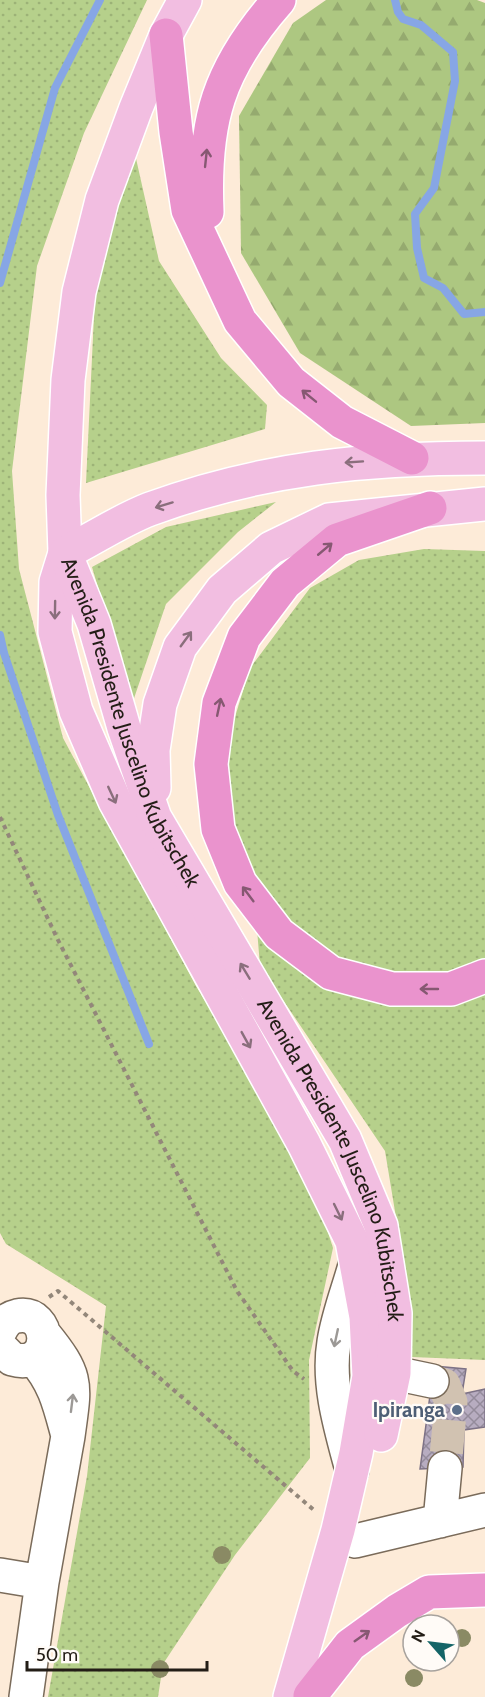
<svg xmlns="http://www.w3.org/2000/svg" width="485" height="1697" viewBox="0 0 485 1697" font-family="Cabin,sans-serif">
	<defs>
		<pattern id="green-dots" width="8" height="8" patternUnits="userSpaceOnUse" patternTransform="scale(1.5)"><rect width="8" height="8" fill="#b6d08b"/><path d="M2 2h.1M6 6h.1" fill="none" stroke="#9cb277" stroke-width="1.8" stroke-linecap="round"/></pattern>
		<pattern id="forest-firs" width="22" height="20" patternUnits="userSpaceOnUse" patternTransform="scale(1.5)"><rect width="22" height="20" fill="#adc781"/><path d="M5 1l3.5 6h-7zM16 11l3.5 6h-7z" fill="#95aa6f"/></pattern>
		<pattern id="building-cross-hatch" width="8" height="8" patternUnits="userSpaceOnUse" patternTransform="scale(1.5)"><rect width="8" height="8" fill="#b7acc0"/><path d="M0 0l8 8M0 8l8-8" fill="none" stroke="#948b9b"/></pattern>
	</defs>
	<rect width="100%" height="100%" fill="#fdebd8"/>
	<path fill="url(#green-dots)" d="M0,0H147L84,133L37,266L12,471L19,569L63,738L196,986L308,1170L333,1248L309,1360L310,1458L235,1555L163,1664L158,1697H48L87,1476L106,1306L6,1244L0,1233Z
		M135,154L159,261L221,358L267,405L265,429L86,483L95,295L116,210Z
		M276,502L238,532L166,604L128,716L107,618L92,567L166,527Z
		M424,549L485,551V1360L412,1357L411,1308L385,1151L260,966L252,868L234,828L223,756L250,668L310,588L359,560Z"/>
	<path fill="url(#forest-firs)" d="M326,0H477L485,3V423L411,426L300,353L241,253L239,116L293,23Z"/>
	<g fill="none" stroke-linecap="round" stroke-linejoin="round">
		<path stroke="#87a6e5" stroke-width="8" d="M395,0L398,12L403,19L421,25L453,52L455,81L434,188L415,214L417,248L424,278L443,288L464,314L485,312
			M0,283L55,88L100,0
			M0,635L4,653L58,815L149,1044"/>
	</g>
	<path fill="url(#building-cross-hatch)" stroke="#7d7286" stroke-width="1.5" d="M434,1366L466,1369L462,1394L485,1389V1427L464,1430L463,1467L420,1469Z"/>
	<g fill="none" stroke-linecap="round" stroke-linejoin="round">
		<path stroke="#d1c2b1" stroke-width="33" stroke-dasharray="33 16" stroke-linecap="butt" d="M432,1381L444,1385L451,1402L445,1468"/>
		<defs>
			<path id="minor" d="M0,1331C4,1323 8,1318 17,1316C53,1309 54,1371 12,1359L0,1347
				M33,1358C55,1382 60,1406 68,1436C75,1384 79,1377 44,1334
				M394,1373L432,1381
				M352,1470C341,1429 327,1384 334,1342C338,1315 349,1288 356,1262
				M440,1521L445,1468
				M355,1541L485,1510
				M0,1575L42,1582
				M26,1697L42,1582L68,1436"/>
			<g id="major">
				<path d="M185,0L166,35L136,108L102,200L79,292L68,380L63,495L65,553L56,582L55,632L76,711L115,801L304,1144L352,1241L366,1317L369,1376L356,1453L338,1530L290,1697"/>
				<path id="s1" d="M65,553L94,624L124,728L155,818L345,1140L381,1226L395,1313L394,1373L381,1435"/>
				<path d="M65,553C93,539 121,520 150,509C262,468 367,458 485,458"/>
				<path d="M154,788L153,750L160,704L180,647L222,590L271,548L329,520L485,504"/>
			</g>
			<path id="highway" d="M166,35L176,132L188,210L240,321L291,382L342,422L412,458
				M207,212C203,121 218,69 279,0
				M430,508L337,540L285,583L244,637L219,703L211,764L218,829L240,883L279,934L331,973L392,989H451L485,976
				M310,1696L350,1645L397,1611L429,1592L485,1590"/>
		</defs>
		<use href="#minor" stroke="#7a6b5a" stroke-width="36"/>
		<use href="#major" stroke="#fff" stroke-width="36"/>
		<use href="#highway" stroke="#fff" stroke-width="36"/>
		<path stroke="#93877a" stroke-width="4" stroke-dasharray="4.5 4.5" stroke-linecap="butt" d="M0,817L57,938L237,1291L293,1371L304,1379
			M49,1297L58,1291L315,1511"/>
		<use href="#minor" stroke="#fff" stroke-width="33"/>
		<use href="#major" stroke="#f2bee1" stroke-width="33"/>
		<use href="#highway" stroke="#ea93cd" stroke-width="33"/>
	</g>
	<g fill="#8a8a64">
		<circle cx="222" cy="1555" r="9"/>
		<circle cx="462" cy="1638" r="9"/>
		<circle cx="160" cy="1669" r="9"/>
		<circle cx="414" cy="1678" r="9"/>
	</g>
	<defs><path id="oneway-shaft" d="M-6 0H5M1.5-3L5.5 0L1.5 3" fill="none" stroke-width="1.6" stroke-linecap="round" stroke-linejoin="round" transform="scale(1.5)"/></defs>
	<g stroke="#865872">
		<use href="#oneway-shaft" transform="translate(206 158) rotate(-84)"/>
		<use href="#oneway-shaft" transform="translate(309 396) rotate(-141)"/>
		<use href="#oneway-shaft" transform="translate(325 549) rotate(-40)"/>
		<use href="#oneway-shaft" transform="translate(219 707) rotate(-78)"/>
		<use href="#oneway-shaft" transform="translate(248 894) rotate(-127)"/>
		<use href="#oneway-shaft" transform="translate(429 989) rotate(180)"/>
		<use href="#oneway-shaft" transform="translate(362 1636) rotate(-35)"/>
	</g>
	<g stroke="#8a6e7c">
		<use href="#oneway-shaft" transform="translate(354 462) rotate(176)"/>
		<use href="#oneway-shaft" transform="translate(164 505) rotate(163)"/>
		<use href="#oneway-shaft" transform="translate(55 610) rotate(91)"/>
		<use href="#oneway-shaft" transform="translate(186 639) rotate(-54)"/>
		<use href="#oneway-shaft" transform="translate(112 795) rotate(65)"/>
		<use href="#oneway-shaft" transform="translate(245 971) rotate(-121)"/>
		<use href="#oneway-shaft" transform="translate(246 1040) rotate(61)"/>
		<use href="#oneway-shaft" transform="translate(338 1212) rotate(64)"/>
	</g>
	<g stroke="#9c9996">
		<use href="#oneway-shaft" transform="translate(336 1338) rotate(102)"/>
		<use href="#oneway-shaft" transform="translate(72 1403) rotate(-83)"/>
	</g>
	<circle fill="#5c6f8a" stroke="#fffbf7" stroke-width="2" cx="457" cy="1410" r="6"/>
	<g text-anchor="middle" stroke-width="4.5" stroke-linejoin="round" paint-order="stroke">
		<g font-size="21" fill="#231d16" stroke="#fffbf7">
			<text dy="7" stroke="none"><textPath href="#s1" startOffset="182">Avenida Presidente Juscelino Kubitschek</textPath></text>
			<text dy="7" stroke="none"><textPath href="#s1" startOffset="668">Avenida Presidente Juscelino Kubitschek</textPath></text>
		</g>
		<g font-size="21" font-weight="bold" fill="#4e5e75" stroke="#fffbf7" text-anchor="end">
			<text x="445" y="1417">Ipiranga</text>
		</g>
	</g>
	<g transform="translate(431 1643) rotate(298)"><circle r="28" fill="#fffbf7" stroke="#a7a29d" stroke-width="1.5"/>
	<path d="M0-4.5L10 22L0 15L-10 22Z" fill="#146467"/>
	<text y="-9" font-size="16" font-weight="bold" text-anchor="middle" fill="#231d16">N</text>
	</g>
	<path d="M27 1661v9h180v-9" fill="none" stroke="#231d16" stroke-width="3"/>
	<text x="36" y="1661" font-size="18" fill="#231d16" stroke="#fffbf7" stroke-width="4.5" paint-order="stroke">50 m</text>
</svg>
